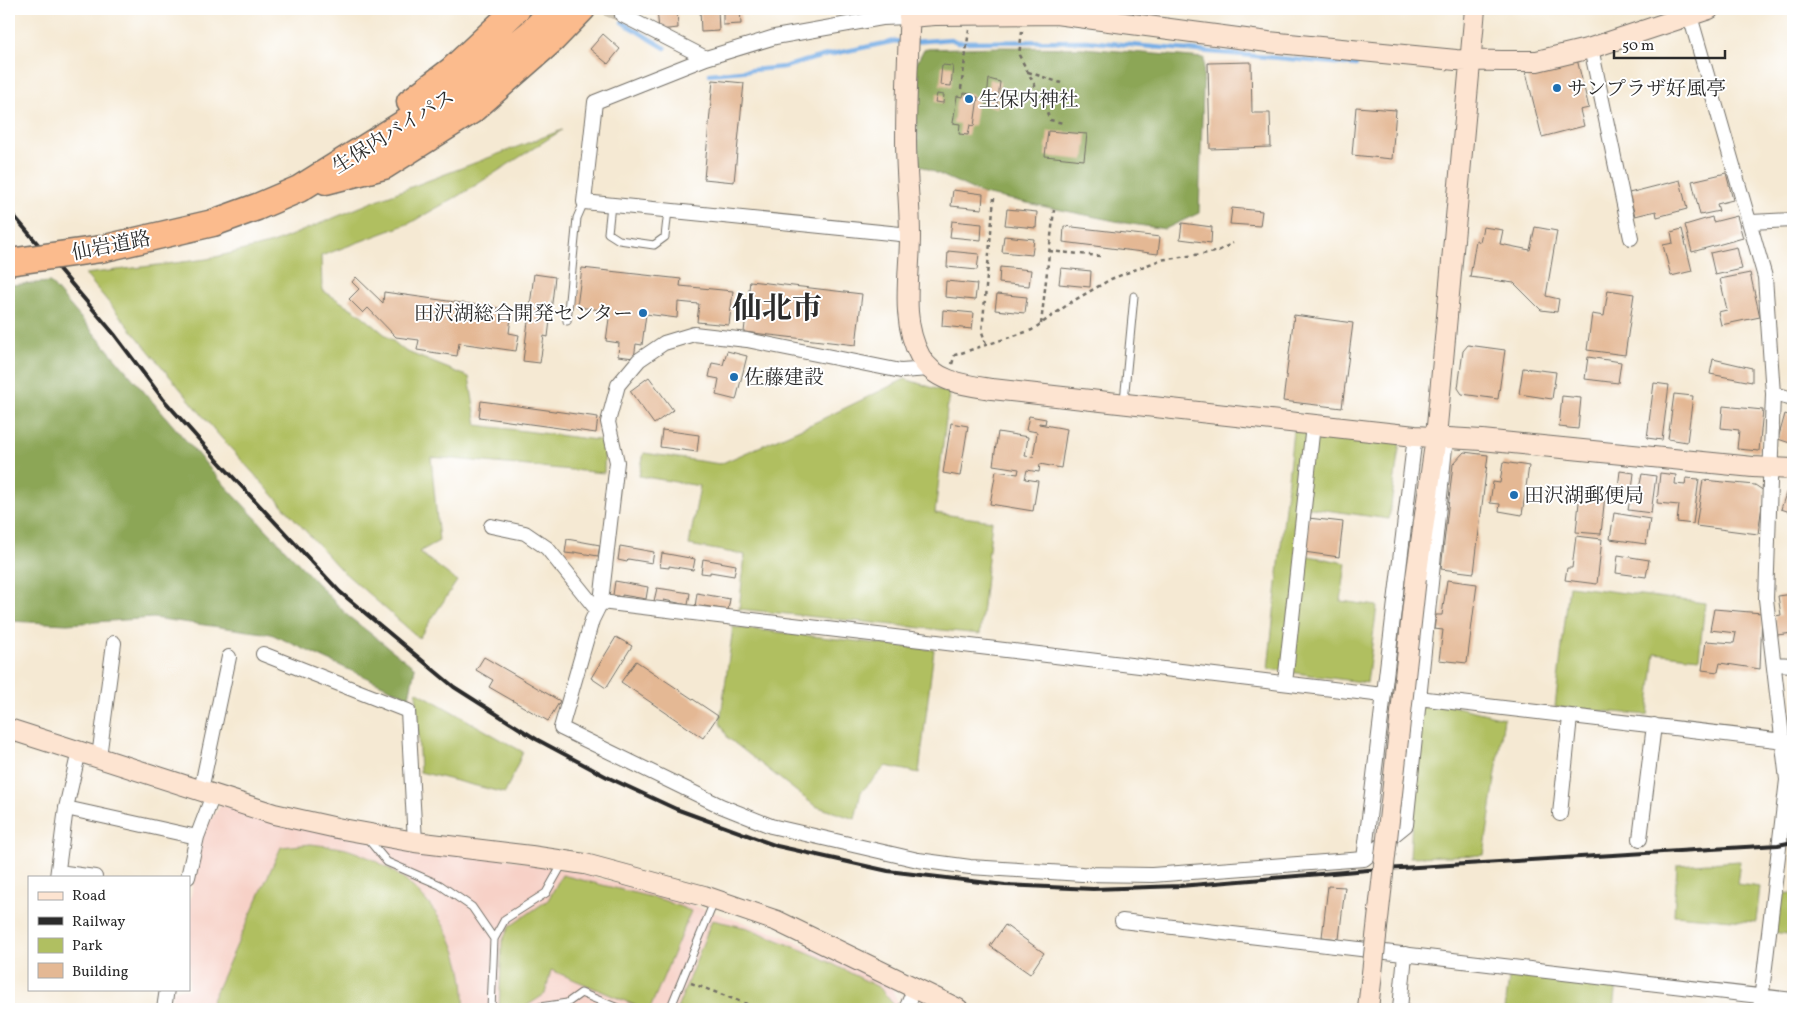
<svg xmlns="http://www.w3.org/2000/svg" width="1802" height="1018" viewBox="0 0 1802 1018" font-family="Vollkorn,'Noto Serif JP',serif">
	<rect width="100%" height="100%" fill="#fff"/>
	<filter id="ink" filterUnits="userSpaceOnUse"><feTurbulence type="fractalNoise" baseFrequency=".02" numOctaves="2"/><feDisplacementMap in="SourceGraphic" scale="10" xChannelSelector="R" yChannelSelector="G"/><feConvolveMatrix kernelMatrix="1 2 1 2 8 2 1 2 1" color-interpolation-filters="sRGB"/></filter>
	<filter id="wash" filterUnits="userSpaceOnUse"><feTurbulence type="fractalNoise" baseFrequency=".0096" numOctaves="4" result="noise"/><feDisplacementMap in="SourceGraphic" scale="20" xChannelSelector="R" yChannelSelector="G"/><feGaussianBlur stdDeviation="1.12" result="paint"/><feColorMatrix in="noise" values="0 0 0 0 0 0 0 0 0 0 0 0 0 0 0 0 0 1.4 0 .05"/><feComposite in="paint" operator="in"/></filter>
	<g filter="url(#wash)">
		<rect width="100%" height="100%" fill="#f5e9d3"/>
		<path fill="#f7d1c7" d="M221,805L577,872L686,903L783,936L891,984L898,1004L896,1009H170L173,989H189V906L203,831Z"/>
		<path fill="#b0bf61" stroke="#6e7546" d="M562,130L465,192L410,223L321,256L322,290L360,314L405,351L469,377L477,425L605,441L604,473L431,457L439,541L419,552L457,581L419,638L339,568L216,432L85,274L207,259L273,243L382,198Z
			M905,379L949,393L935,513L992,521L980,634L739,609L745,555L689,545L700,486L639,476L644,453L720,464L816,422Z
			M1293,431L1400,442L1389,519L1304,507L1299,554L1346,563L1341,601L1377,606L1367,683L1268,669Z
			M1569,586L1705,603L1699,658L1655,653L1648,715L1555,707Z
			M733,627L934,650L919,773L886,766L861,792L855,819L815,806L728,738L720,723Z
			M416,691L523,752L505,793L420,772Z
			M1418,698L1504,718L1484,855L1410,857Z
			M311,844C323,846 335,846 346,849C416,870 468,935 464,1009H208L281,847Z
			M1740,861L1737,884L1760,887L1756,922L1674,915L1677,865Z
			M562,875L663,900L691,911L650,1009H644L551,970L545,994L522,1009H499L502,942L509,927L548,900Z
			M1793,893V935L1773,932L1777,894Z
			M712,920L748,928L819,957L880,988L893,1004L891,1009H677Z
			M1510,970L1617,983L1614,1009H1505Z"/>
		<path fill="#8ca657" stroke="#5c6841" d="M999,47L1083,48L1204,58L1199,213L1165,229L1125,223L983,194L919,165L914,68L924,49Z
			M50,282L218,478L348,616L415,668L409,697L271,634L153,618L67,624L9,621V285Z"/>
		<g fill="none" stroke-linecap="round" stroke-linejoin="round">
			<path stroke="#76ade5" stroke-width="4.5" d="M622,22L665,48
				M913,42L951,39L957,42L1086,41L1356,65
				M710,74L784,67L823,56L895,41L902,42"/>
		</g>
		<g id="blocks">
			<path fill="#e4b894" d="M657,9H677L678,28L659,30Z
				M700,9H718L719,31L701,32Z
				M723,9H740L741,24L723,25Z
				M603,34L620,49L608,64L590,49Z
				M1576,55L1589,108L1580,110L1584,126L1542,137L1525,68Z
				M1251,62L1252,113H1270L1271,147L1210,149L1208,63Z
				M942,65L953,66L951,86L940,85Z
				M989,79L1000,82L997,108L986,105Z
				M713,80L744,83L734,182L704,179Z
				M964,93L973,94L972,97H978L974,126L970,125L968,135L959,134L960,124L953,123L957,96L963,97Z
				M937,94L944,95L943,103L935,102Z
				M1356,107L1396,110L1392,159L1352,155Z
				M1048,131L1087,134L1084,160L1045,156Z
				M1726,173L1733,200L1717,204L1719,211L1700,215L1692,181Z
				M1680,180L1687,209L1657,217L1656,211L1635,216L1629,193Z
				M953,190L983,194L982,209L951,206Z
				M1232,208L1262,211L1260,226L1230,224Z
				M1007,209L1037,212L1036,228L1005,225Z
				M1737,216L1743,238L1692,252L1685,225L1712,217L1713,222Z
				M952,221L982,224L981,240L950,237Z
				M1182,223L1212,227L1211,243L1180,239Z
				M1064,226L1160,237L1158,254L1063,242Z
				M1483,227L1503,230L1500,244L1530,250L1535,227L1557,231L1546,296L1559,299L1557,312L1541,310L1514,283L1470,277L1476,240L1480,242Z
				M1682,229L1692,271L1671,276L1663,245L1673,243L1671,232Z
				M1004,236L1034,239L1032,255L1002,252Z
				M1737,247L1742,269L1715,275L1710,253Z
				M948,251L979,254L977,270L947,267Z
				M1000,267L1031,270L1029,286L999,283Z
				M582,268L681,279L680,286L733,291L729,325L697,322L699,304L678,302L677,318L646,314L642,345L636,344L634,358L618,356L619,343L606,341L610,311L577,307Z
				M1061,268L1091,271L1090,287L1059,284Z
				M1750,273L1760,317L1721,325L1718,312L1727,310L1720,279Z
				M534,274L555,277L548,337L544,336L540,363L523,361Z
				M356,277L383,303L384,292L512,310L509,333L519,335L516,351L459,343L457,356L417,350L419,340L396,337L368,308L363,313L349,299L359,289L352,282Z
				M750,281L862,294L856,345L744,332Z
				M946,281L977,284L975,300L945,297Z
				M1608,290L1634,294L1625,355L1587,350L1592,314L1604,316Z
				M997,294L1027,297L1025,313L995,310Z
				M943,310L974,313L972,329L942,326Z
				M1294,315L1353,323L1342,408L1283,401Z
				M1468,345L1505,350L1498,399L1462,394L1458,388L1463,351Z
				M727,351L747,356L736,400L716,395L719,379L709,377L712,363L723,365Z
				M1588,357L1621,362L1618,383L1585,379Z
				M1713,359L1752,368V382L1710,374Z
				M1523,368L1556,372L1552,399L1519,394Z
				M649,377L673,410L654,424L630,391Z
				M1654,383L1669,385L1662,440L1647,438Z
				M1674,394L1693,396L1687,442L1668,439Z
				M1562,396L1581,398L1578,429L1559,427Z
				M481,401L598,417L596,433L479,417Z
				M1723,406L1763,410L1759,451L1737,449L1739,430L1721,428Z
				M1785,414L1793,417V444L1778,439Z
				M1029,416L1046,419L1045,424L1039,423V424L1067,429L1061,468L1040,464L1039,472L1027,470L1025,479L1038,481L1033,511L990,504L996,471L1018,474L1019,469L993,465L998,432L1028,437L1025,456L1033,457L1037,432L1026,430Z
				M951,423L968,426L960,476L943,473Z
				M662,430L699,435L697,452L660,447Z
				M1464,452L1488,455L1474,573L1441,569L1453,464Z
				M1503,462L1529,466L1522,515L1499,511L1500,504L1490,503L1493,482L1500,483Z
				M1620,471L1634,473L1632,490L1618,488Z
				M1660,473L1676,475L1675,484L1685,485L1686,478L1699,479L1693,524L1677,522L1679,505L1657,503Z
				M1642,474L1656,476L1651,513L1628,510L1631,493L1638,494Z
				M1703,480L1755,485L1764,491L1758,534L1696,526Z
				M1787,490L1793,491V513L1781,509Z
				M1580,492L1605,495L1601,534L1576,532Z
				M1614,513L1650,519L1646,544L1610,539Z
				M1308,518L1343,522L1339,557L1304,552Z
				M1576,536L1602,539L1597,584L1565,580L1567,568H1572Z
				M567,539L600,545L598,556L574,552V554L565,553Z
				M620,546L654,552L652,563L628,559L627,562L618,560Z
				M662,553L695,559L693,570L669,566V568L660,567Z
				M1618,555L1649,560L1646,577L1616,573Z
				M703,559L736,565L734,576L710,572V574L701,573Z
				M1447,580L1477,584L1467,663L1439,660L1443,630L1434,629L1436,615H1442Z
				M615,581L648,587L646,599L622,595V597L613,595Z
				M657,588L690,593L688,605L664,600V603L654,601Z
				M697,593L730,599L728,610L704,606V608L695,607Z
				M1793,594V633L1777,635L1775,616L1781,615L1778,596Z
				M1714,609L1762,613L1760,669L1720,663L1718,672L1702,670L1706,641L1734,643L1736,633L1710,630Z
				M616,637L632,646L606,688L591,678Z
				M484,657L560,701L548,721L489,687L493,680L476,670Z
				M636,661L718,716L703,738L621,682Z
				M1328,886L1345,887L1339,939L1322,937Z
				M1005,925L1044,953L1030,974L990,946Z"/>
		</g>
	</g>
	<g filter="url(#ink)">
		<use href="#blocks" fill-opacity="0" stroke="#726e66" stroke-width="1"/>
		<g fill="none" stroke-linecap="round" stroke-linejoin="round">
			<path stroke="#cdc3b1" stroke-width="14" stroke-dasharray="14 7" stroke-linecap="butt" d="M606,9L622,15"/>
			<defs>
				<path id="lane" d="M611,205L608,233L619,240L654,245L665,237L668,210
					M567,321L577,218L584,202
					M1124,401L1134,296
					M367,838L387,862L440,885L472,907L494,939
					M491,1009L494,939L505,919L546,893L563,863
					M535,1009L540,1007L567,1003L581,993L620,1009
					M670,1009L714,902"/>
				<path id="street" d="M1688,9L1765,277L1773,394L1766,599L1787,780L1760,1009
					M622,15L706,58
					M909,17L882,18L775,37L706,58L595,102L584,202L910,235
					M1591,48L1631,238
					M1751,222L1793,220
					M930,369L901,371L747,340L694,334L664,343L639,360L618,385L608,422L617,462L601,602L592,620L561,728L721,806L771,826L918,860L970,867L1082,874L1152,875L1364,859L1406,825L1446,438
					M1773,394L1793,399
					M491,526L525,533L547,548L597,610
					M601,602L1383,695
					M263,654L408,711L415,842
					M1774,664L1793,665
					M1285,683L1313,425
					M1418,698L1793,742
					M99,757L114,643
					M201,790L229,657
					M66,808L197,837
					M1560,814L1570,717
					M1640,839L1654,725
					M1364,859L1415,436
					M58,872L95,877
					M57,877L66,808L79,751
					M188,877L197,837L213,795
					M1122,921L1793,1000
					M164,1009L167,989
					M906,1009L915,988
					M1400,1009L1405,954"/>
				<path id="secondary" d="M910,9C908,53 906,97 906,141C906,173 910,205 910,236C910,275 900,320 920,356C934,382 965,385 992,389L1415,436L1482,440L1753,467L1793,469
					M909,17L935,15L1056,14L1268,42L1456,60L1502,61H1537L1591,48L1709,9
					M1416,578L1436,437L1475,9
					M9,729L274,814L337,828L415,842L531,856L585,864L704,896L777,921L958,1009"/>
				<path id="highway" d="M410,102L452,70L517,9
					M326,181L384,166L471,111L553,39L582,9
					M101,249L213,223L257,207L299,189L472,81L532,32L554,9"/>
			</defs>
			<use href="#lane" stroke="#726e66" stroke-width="9"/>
			<use href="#street" stroke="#726e66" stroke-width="16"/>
			<use href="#secondary" stroke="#726e66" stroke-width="22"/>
			<use href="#highway" stroke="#726e66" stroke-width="29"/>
			<path stroke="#726e66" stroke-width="2.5" stroke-dasharray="4 4" stroke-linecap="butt" d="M1022,31L1019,55L1042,99L1050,120L1063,123
				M1028,72L1061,83
				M961,89L969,30
				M1049,251L1100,256
				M1041,324L1054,210
				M986,344L982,332L994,198
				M952,364L955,355L1032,330L1073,301L1111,279L1160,260L1216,252L1233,243
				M691,983L760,1009"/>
			<use href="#lane" stroke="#fff" stroke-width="7"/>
			<use href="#street" stroke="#fff" stroke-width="14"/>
			<use href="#secondary" stroke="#fde4d1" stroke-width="20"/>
			<use href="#highway" stroke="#fbbb8d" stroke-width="26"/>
			<path stroke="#2b2b2b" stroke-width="4" d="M9,210L114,334L163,399L219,462L340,592L454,687L536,739L607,777L676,809L777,846L888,871L1005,885L1093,889L1180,886L1368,870L1778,845L1793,842"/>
			<defs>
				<path id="secondary-bridge" d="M1368,1009L1416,578"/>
				<path id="highway-bridge" d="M9,262L101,249"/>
			</defs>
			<use href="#secondary-bridge" stroke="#726e66" stroke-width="22" stroke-linecap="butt"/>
			<use href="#highway-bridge" stroke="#726e66" stroke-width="29" stroke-linecap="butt"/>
			<use href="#secondary-bridge" stroke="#fde4d1" stroke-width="20"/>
			<use href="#highway-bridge" stroke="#fbbb8d" stroke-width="26"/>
		</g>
	</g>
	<g fill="#1f6fb2" stroke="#fff" stroke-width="2">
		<circle cx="1557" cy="88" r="5"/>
		<circle cx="969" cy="99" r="5"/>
		<circle cx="643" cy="313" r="5"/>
		<circle cx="734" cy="377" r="5"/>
		<circle cx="1514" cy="495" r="5"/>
	</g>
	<g text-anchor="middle" stroke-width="4" stroke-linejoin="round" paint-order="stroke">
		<g font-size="20" fill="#2b2b2b" stroke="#fff" text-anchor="start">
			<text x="1567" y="95">サンプラザ好風亭</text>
			<text x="979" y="106">生保内神社</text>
			<text x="633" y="320" text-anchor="end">田沢湖総合開発センター</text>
			<text x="744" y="384">佐藤建設</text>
			<text x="1524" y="502">田沢湖郵便局</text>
		</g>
		<g font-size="20" fill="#2b2b2b" stroke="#fff">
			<text transform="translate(393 131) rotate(-32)" y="7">生保内バイパス</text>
			<text transform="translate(111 245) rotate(-11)" y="7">仙岩道路</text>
		</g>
		<g font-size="30" font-weight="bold" fill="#2b2b2b" stroke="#fff">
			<text x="777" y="318">仙北市</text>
		</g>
	</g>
	<rect width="1802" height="1018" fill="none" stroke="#fff" stroke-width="30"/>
	<rect x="28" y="876" width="162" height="115" fill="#ffffff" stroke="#aaaaaa"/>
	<rect x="38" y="892" width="25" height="8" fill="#fde4d1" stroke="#aaaaaa"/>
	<text x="72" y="900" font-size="15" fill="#2b2b2b">Road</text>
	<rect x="38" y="917" width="25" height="8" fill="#2b2b2b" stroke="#aaaaaa"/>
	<text x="72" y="926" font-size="15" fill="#2b2b2b">Railway</text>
	<rect x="38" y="938" width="25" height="15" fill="#b0bf61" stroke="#aaaaaa"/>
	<text x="72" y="950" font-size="15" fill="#2b2b2b">Park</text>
	<rect x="38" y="963" width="25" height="15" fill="#e4b894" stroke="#aaaaaa"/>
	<text x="72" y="976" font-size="15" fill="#2b2b2b">Building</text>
	<path d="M1614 50v8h111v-8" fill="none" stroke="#2b2b2b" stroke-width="2.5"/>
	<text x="1622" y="50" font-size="15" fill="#2b2b2b" stroke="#ffffff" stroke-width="4" paint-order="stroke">50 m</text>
</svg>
